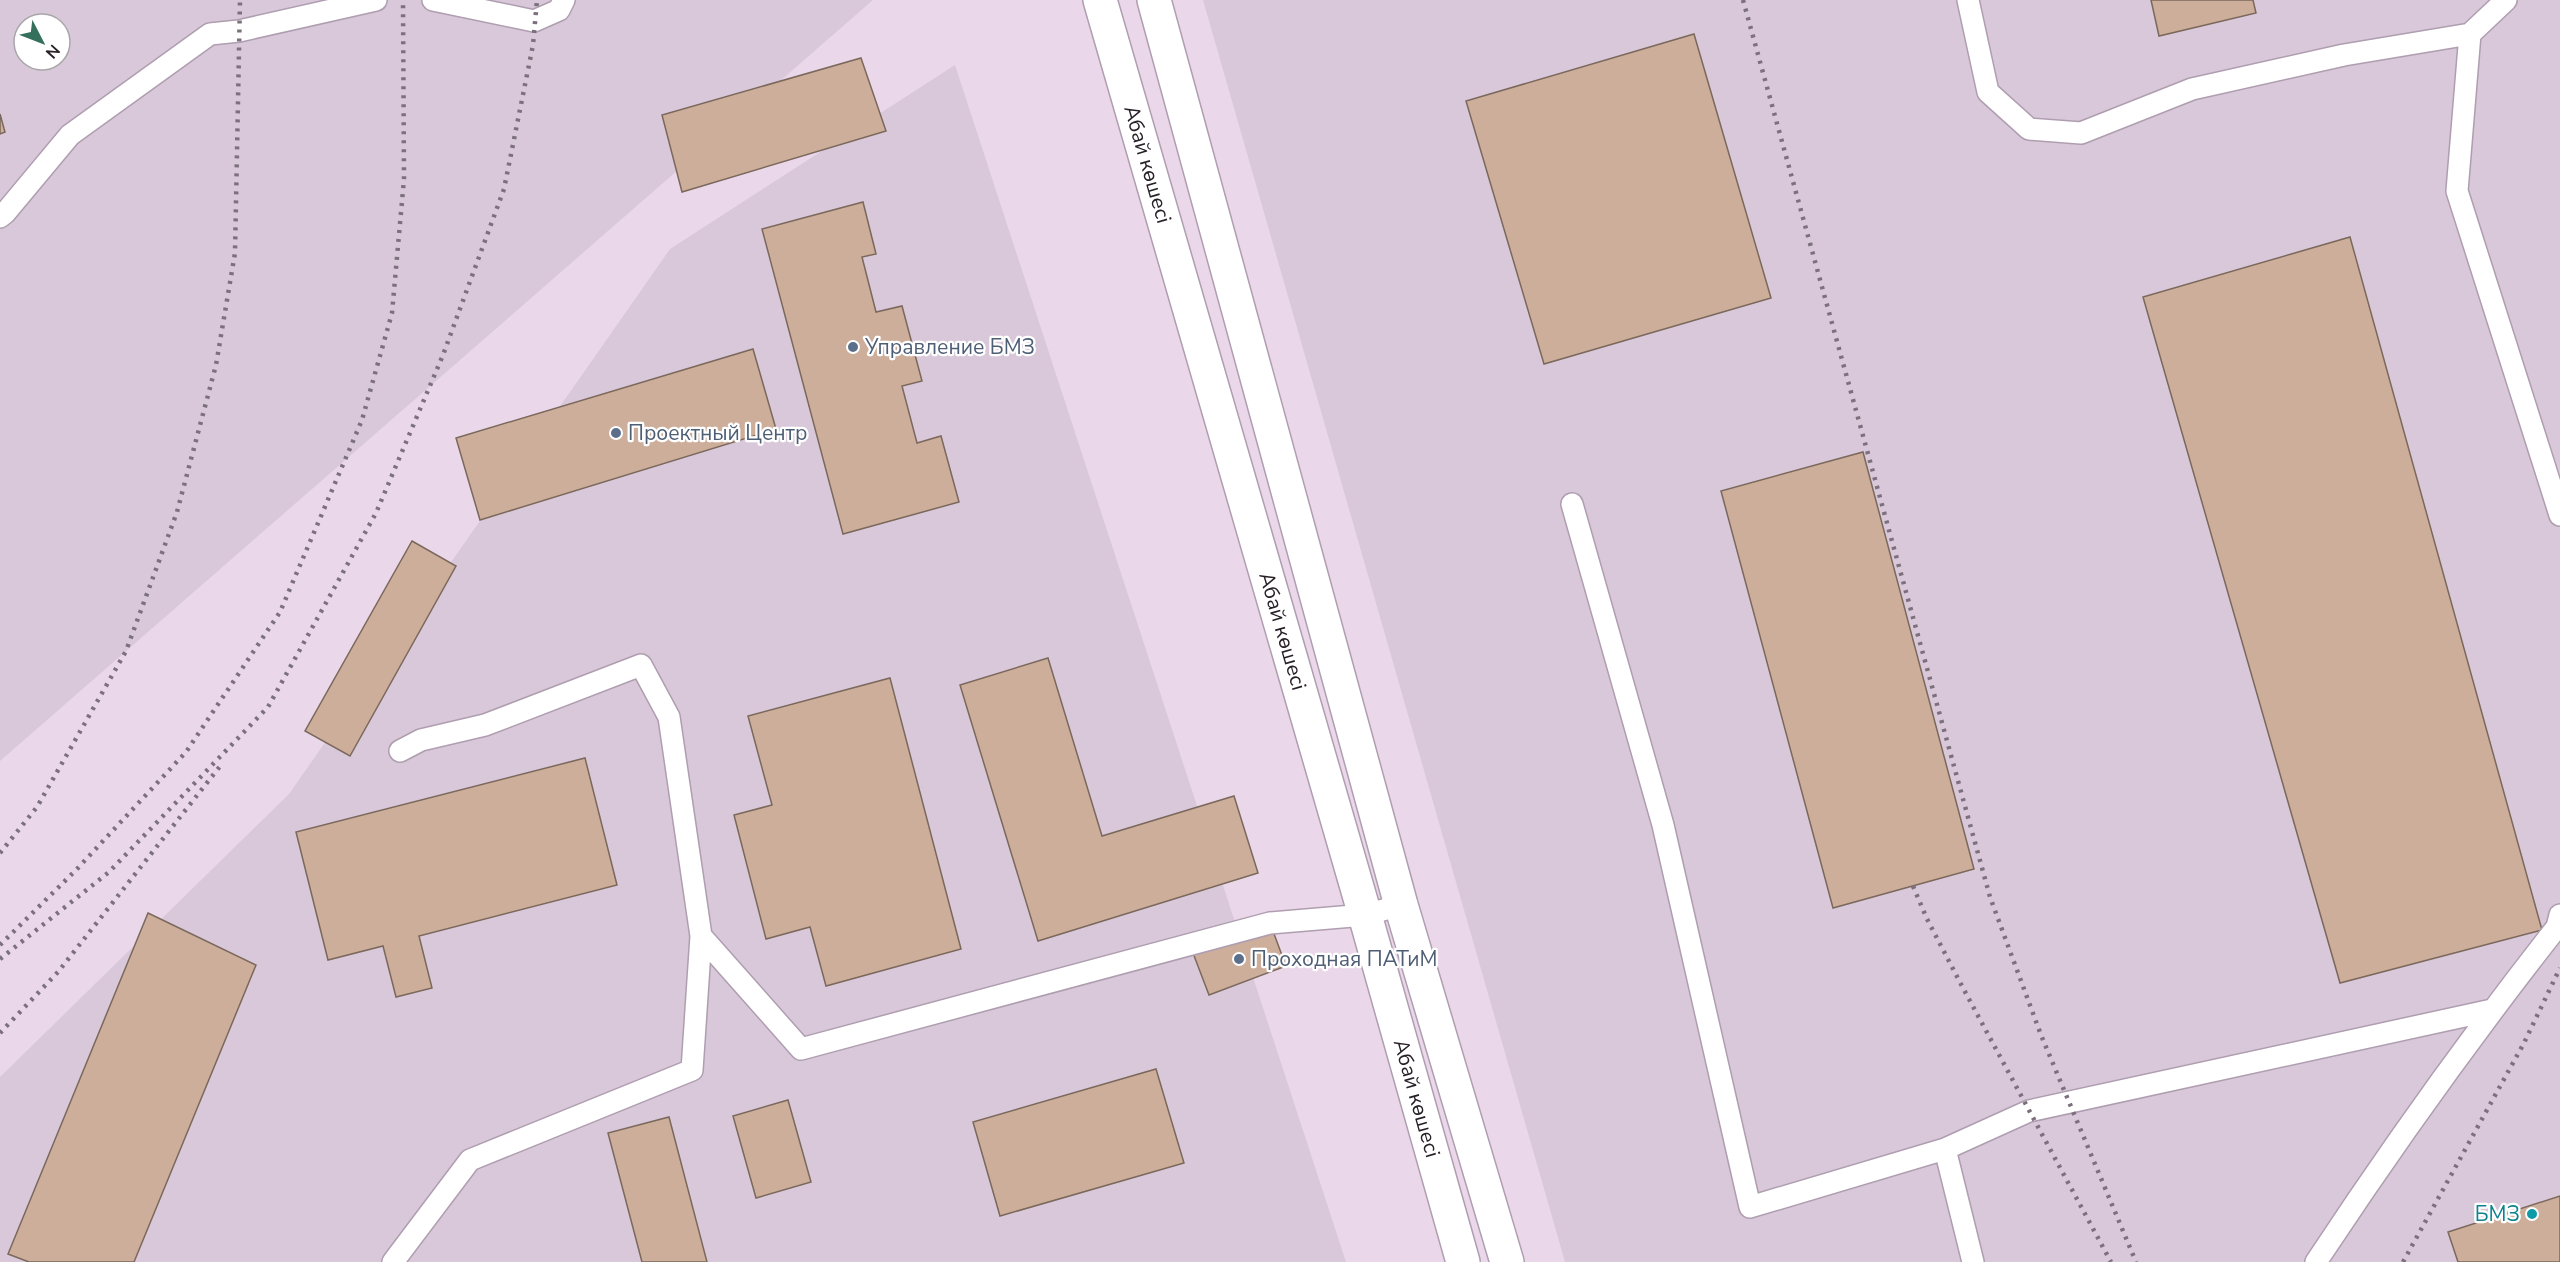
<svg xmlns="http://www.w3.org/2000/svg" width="2560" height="1262" viewBox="0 0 2560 1262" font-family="'Nunito Sans',sans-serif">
	<rect width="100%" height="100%" fill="#ead8ea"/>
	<path fill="#d8c8d9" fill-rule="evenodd" d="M0,0H873L0,761ZM24,24H60V60H24Z
		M1203,0H2560V1262H1565Z
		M955,65L1346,1262H0V1077L289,794L670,249Z"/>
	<path fill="#cdae9a" stroke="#7b685c" stroke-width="1.5" d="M2151,0H2253L2256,13L2159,36Z
		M1694,34L1771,298L1544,364L1466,101Z
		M861,58L886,131L682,192L662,115Z
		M0,114L5,132L0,134Z
		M863,202L876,254L862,257L876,312L902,306L922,381L902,386L917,443L941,436L959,502L843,534L762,229Z
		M2350,237L2542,930L2340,983L2143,297Z
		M753,349L776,429L480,520L456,438Z
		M1863,452L1974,869L1833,908L1721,491Z
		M412,541L456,566L350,756L305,731Z
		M1048,658L1102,836L1234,796L1258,873L1038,941L960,685Z
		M890,678L961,949L826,986L810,927L766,939L734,815L772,805L748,716Z
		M585,758L617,885L419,936L432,988L396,997L383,946L328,960L296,832Z
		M148,913L256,965L134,1262H29L8,1254Z
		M1270,923L1286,966L1209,995L1193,953Z
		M1156,1069L1184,1163L1000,1216L973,1122Z
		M788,1100L811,1182L756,1198L733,1116Z
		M669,1117L707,1262H642L608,1133Z
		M2560,1196V1262H2458L2448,1232Z"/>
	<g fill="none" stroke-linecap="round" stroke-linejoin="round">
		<defs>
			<path id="service" d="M433,0L534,21L559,10L564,0
				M1968,0L1988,92L2029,129L2081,133L2192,89L2344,55L2470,34
				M2506,0L2470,34L2457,191L2560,515
				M0,217L5,213L70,135L210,34L239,31L376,0
				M1572,504L1663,825L1750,1207L1945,1149L1973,1262
				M400,751L421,740L485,725L641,665L669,717L701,936
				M1945,1149L2029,1111L2492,1010
				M393,1262L470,1160L692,1070L701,936L801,1049L1270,923L1365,915L1401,905
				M2316,1262C2392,1147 2472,1035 2557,927L2560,915"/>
			<g id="tertiary">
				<path id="s1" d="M1100,0L1365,915L1463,1262"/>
				<path d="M1154,0L1401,905L1507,1262"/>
			</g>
		</defs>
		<use href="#service" stroke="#af9eb0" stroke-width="24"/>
		<use href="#tertiary" stroke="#af9eb0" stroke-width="36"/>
		<use href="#service" stroke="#fff" stroke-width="21"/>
		<use href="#tertiary" stroke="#fff" stroke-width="33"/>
		<path stroke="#7c707c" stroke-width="4.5" stroke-dasharray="3 6" stroke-linecap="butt" d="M1743,0L1990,897L2041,1035L2136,1262
			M0,853L37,807L126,651L177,512L216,365L235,253L240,0
			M1913,886L1927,919L1963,988L2111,1262
			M0,945L76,870L186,752L280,612L362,420L392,313L404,179L403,0
			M0,959L109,872L268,707L376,513L443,355L504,189L533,45L537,0
			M0,1033L58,972L221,765
			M2403,1262L2524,1043L2560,968"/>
	</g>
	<g fill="#5c6f8a" stroke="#fff" stroke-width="2">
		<circle cx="853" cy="347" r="6"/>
		<circle cx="616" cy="433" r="6"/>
		<circle cx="1239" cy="959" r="6"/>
	</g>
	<circle fill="#0f9aa8" stroke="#fff" stroke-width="2" cx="2532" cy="1214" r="6"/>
	<g text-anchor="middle" stroke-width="4.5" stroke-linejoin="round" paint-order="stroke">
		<g font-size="21" fill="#272027" stroke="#fff">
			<text dy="7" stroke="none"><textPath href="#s1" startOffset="171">Абай көшесі</textPath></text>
			<text dy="7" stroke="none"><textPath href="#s1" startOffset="657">Абай көшесі</textPath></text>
			<text dy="7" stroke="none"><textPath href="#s1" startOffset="1143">Абай көшесі</textPath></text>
		</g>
		<g font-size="21" fill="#4e5e75" stroke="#fff" text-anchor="start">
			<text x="865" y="354">Управление БМЗ</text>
			<text x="628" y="440">Проектный Центр</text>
			<text x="1251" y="966">Проходная ПАТиМ</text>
		</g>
		<g font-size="21" fill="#0d838f" stroke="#fff" text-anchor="end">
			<text x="2520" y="1221">БМЗ</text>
		</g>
	</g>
	<g transform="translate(42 42) rotate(132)"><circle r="28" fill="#ffffff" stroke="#a9a6a9" stroke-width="1.5"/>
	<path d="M0-4.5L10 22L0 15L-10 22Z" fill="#34705b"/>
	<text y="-9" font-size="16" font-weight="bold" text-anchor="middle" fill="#272027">N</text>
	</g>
</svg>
